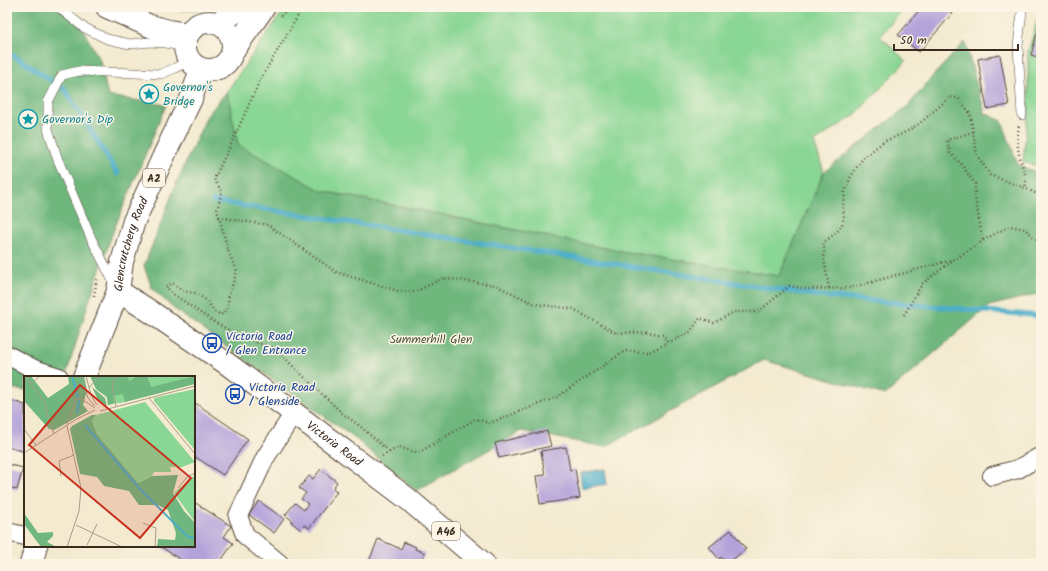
<svg xmlns="http://www.w3.org/2000/svg" width="1048" height="571" viewBox="0 0 1048 571" font-family="Kalam,sans-serif">
	<rect width="100%" height="100%" fill="#fcf5e5"/>
	<filter id="ink" filterUnits="userSpaceOnUse"><feTurbulence type="fractalNoise" baseFrequency=".025" numOctaves="2"/><feDisplacementMap in="SourceGraphic" scale="8" xChannelSelector="R" yChannelSelector="G"/><feConvolveMatrix kernelMatrix="1 2 1 2 8 2 1 2 1" color-interpolation-filters="sRGB"/></filter>
	<filter id="wash" filterUnits="userSpaceOnUse"><feTurbulence type="fractalNoise" baseFrequency=".012" numOctaves="4" result="noise"/><feDisplacementMap in="SourceGraphic" scale="16" xChannelSelector="R" yChannelSelector="G"/><feGaussianBlur stdDeviation="0.9" result="paint"/><feColorMatrix in="noise" values="0 0 0 0 0 0 0 0 0 0 0 0 0 0 0 0 0 1.4 0 .05"/><feComposite in="paint" operator="in"/></filter>
	<g filter="url(#wash)">
		<rect width="100%" height="100%" fill="#f3ead0"/>
		<path fill="#8ad694" stroke="#628059" d="M151,7H216C195,10 172,12 151,7Z
			M286,7H905L880,36L906,61L855,115L814,142L824,172L779,276L614,250L438,214L322,191L238,145L227,91Z
			M1041,8V167L1023,162L1028,112V51Z"/>
		<path fill="#6fb77e" stroke="#55704e" d="M7,7H71L100,61L108,96L166,105L114,229L88,304L67,372L59,377H25V390L7,388Z
			M965,42L985,113L1002,121L1018,165L1041,174V293L989,306L885,395L764,360L605,447L522,431L416,491L357,440L173,308L152,288L144,266L178,179L207,116L227,91L238,145L322,191L438,214L614,250L779,276L824,172L909,105L931,78Z"/>
		<path fill="#4badca" stroke="#436c74" d="M605,469L607,484L582,488L580,473Z"/>
		<g fill="none" stroke-linecap="round" stroke-linejoin="round">
			<path stroke="#4badca" stroke-width="5" d="M7,51L52,81
				M63,87L118,174
				M213,201L819,296L1041,316"/>
		</g>
		<g id="blocks">
			<path fill="#b3a1da" d="M922,7H944L952,14L919,52L898,35Z
				M1041,19V58L1031,55Z
				M1000,55L1009,105L987,109L978,59Z
				M7,399L25,405V452L7,446V427L9,428L11,419L7,418Z
				M194,402L248,439L223,475L194,456Z
				M547,431L551,446L499,458L495,443Z
				M566,447L570,470L575,469L580,498L540,504L536,476L545,475L541,451Z
				M7,464L23,468L17,490L7,487Z
				M321,469L337,482L333,488L337,492L309,528L304,525L301,530L291,522L293,521L285,515L295,503L304,510L308,504L301,499L306,493L299,488L309,476L313,479Z
				M259,501L284,519L274,533L249,515Z
				M194,502L231,526L224,537L233,543L219,564H184L185,563L160,546H194Z
				M731,530L746,549L727,564L721,557L719,559L709,547Z
				M378,539L401,549L404,542L416,547L415,549L425,553L420,564H368Z"/>
		</g>
	</g>
	<g filter="url(#ink)">
		<use href="#blocks" fill-opacity="0" stroke="#574739" stroke-width="1"/>
		<g fill="none" stroke-linecap="round" stroke-linejoin="round">
			<defs>
				<path id="service" d="M58,7L83,27L107,39L130,44L150,42L166,43L185,47
					M1022,115L1018,46L1022,11L1023,7
					M115,285L91,238L58,160L48,129V102L62,75L79,71L161,74L175,68L190,60"/>
				<path id="minor" d="M7,355L34,369L59,377
					M992,476L1018,469L1041,456
					M7,532L25,536
					M280,564L245,535L238,516L265,458L294,413"/>
				<g id="primary">
					<path id="s1" d="M118,291L148,310L226,363L294,413L408,499L484,564"/>
				</g>
				<g id="trunk">
					<path d="M107,7L150,26L169,31L188,34"/>
					<circle cx="209" cy="46" r="24"/>
					<path d="M218,23L243,7"/>
					<path d="M233,51L264,7"/>
					<path id="s2" d="M84,377L118,291L122,262L134,221L167,149L191,99L201,69"/>
					<path d="M31,564L36,546"/>
				</g>
			</defs>
			<use href="#service" stroke="#574739" stroke-width="10"/>
			<use href="#minor" stroke="#574739" stroke-width="20"/>
			<use href="#primary" stroke="#574739" stroke-width="24"/>
			<use href="#trunk" stroke="#574739" stroke-width="24"/>
			<path stroke="#574739" stroke-width="2.5" stroke-dasharray="1 3" stroke-linecap="butt" d="M299,7L302,9L260,80L233,140L214,179L222,192L217,210L229,253L237,271L229,295L227,309L221,315L215,312L206,300L195,293L183,291L172,283L166,287L173,294L211,320L232,332L258,343L274,348L342,413L361,427L390,452
				M281,16L289,7
				M1019,126C1017,137 1017,147 1020,158C1023,169 1028,176 1025,188
				M973,132L947,140L950,153L962,165L975,184V198L983,241
				M219,217L268,225L336,272L398,291L415,292L443,278L495,285L535,304L573,309L616,333L648,332L663,335L668,343
				M829,288L824,259V242L836,233L842,225L844,217L843,206L845,192L851,176L863,158L883,142L902,134L919,124L950,97L958,98L970,113L977,155L990,175L1025,188L1041,196
				M94,296L97,279
				M904,315L922,284L953,260
				M382,456L399,447L418,453L475,419L490,423L557,397L625,351L649,352L689,333L700,318L714,323L734,312H758L780,294L789,286L808,289L850,288L955,259L989,237L1010,226L1025,229L1035,238L1041,241"/>
			<use href="#service" stroke="#fff" stroke-width="9"/>
			<use href="#minor" stroke="#fff" stroke-width="18"/>
			<use href="#primary" stroke="#fff" stroke-width="22"/>
			<use href="#trunk" stroke="#fff" stroke-width="22"/>
		</g>
	</g>
	<defs>
		<symbol id="sight-ring" viewBox="-11 -11 22 22"><circle r="9.5" fill="#fcf5e5" stroke="#0f9aa8" stroke-width="1.5"/><path d="M0-6L1.8-2.2L6-1.7L2.9 1.2L3.7 5.4L0 3.3L-3.7 5.4L-2.9 1.2L-6-1.7L-1.8-2.2Z" fill="#0f9aa8"/></symbol>
		<symbol id="bus-ring" viewBox="-11 -11 22 22"><circle r="9.5" fill="#fcf5e5" stroke="#1a4fb4" stroke-width="1.5"/><path d="M-5-6H5V4H4V6H2V4H-2V6H-4V4H-5ZM-3.5-4V0h7V-4ZM-3.5 1.2v1.5H-2V1.2ZM2 1.2v1.5H3.5V1.2Z" fill="#1a4fb4"/></symbol>
	</defs>
	<g fill-rule="evenodd">
		<use href="#sight-ring" x="138" y="83" width="22" height="22"/>
		<use href="#sight-ring" x="17" y="108" width="22" height="22"/>
		<use href="#bus-ring" x="201" y="332" width="22" height="22"/>
		<use href="#bus-ring" x="224" y="383" width="22" height="22"/>
	</g>
	<g text-anchor="middle" stroke-width="3" stroke-linejoin="round" paint-order="stroke">
		<g fill="#fcf5e5" stroke="#75675a" stroke-width="1">
			<rect x="143" y="169" width="22" height="18" rx="3"/>
			<rect x="432" y="522" width="28" height="18" rx="3"/>
		</g>
		<g font-size="11" font-weight="bold" fill="#3b2a1e">
			<text x="154" y="182">A2</text>
			<text x="446" y="535">A46</text>
		</g>
		<g font-size="12" fill="#0d838f" stroke="#fcf5e5" text-anchor="start">
			<text x="163" y="91">Governor's<tspan x="163" dy="14">Bridge</tspan></text>
			<text x="42" y="123">Governor's Dip</text>
		</g>
		<g font-size="12" fill="#3b2a1e" stroke="#fcf5e5">
			<text dy="4" stroke="none"><textPath href="#s2" startOffset="141">Glencrutchery Road</textPath></text>
			<text dy="4" stroke="none"><textPath href="#s1" startOffset="265">Victoria Road</textPath></text>
		</g>
		<g font-size="12" fill="#164399" stroke="#fcf5e5" text-anchor="start">
			<text x="226" y="340">Victoria Road<tspan x="226" dy="14">/ Glen Entrance</tspan></text>
			<text x="249" y="391">Victoria Road<tspan x="249" dy="14">/ Glenside</tspan></text>
		</g>
		<g font-size="12" fill="#4f553c" stroke="#fcf5e5">
			<text x="431" y="343">Summerhill Glen</text>
		</g>
	</g>
	<g transform="translate(24 376)">
		<rect width="171" height="171" fill="#f3ead0"/>
		<path d="M71,0H171L101,26L84,29L83,21L72,13ZM171,13V74L130,25V22ZM121,26L171,86L158,91H146L147,96H130L128,100L114,107L73,58L68,45L72,39ZM171,99V146L150,117Z" fill="#8ad694"/>
		<path d="M0,0H7L24,22L45,8L44,0H60L63,14L59,29L64,35L30,54L25,53L0,25ZM66,0H102L106,5L113,0H123L127,11L171,0V8L101,26L99,18L89,20L90,27L84,29L83,21L72,13ZM68,11L81,22L83,30L74,24ZM68,39H72L68,45L73,58L114,107L128,100L154,99L149,117L160,135L171,147V171H133L134,163L151,164L152,157L144,134L134,129H115L105,115L80,110L73,101L56,98L46,53L48,50ZM0,137L14,157L29,156V160L23,166L33,171H17L0,148Z" fill="#6fb77e"/>
		<path fill="none" stroke="#4badca" stroke-width="2" d="M48,0L54,22M53,38L55,24M61,49L116,113L163,160L171,163"/>
		<path fill="none" stroke="#a99d89" stroke-width="1" d="M1,0L21,27L25,46L30,57M57,0L64,22L71,30M62,0L67,19L73,29M92,0L88,9L92,31M7,8L16,0M65,12L75,0M125,22L171,78M76,35L171,10M43,48L52,24L56,22L71,32M43,50L57,112L55,135L43,171M0,53L12,69M0,77L51,44L71,34M37,100L35,85L50,79M154,112L163,101L171,97M119,147L132,152L131,171M52,149L98,171M63,169L73,148"/>
		<path fill="#c8321e" fill-opacity="0.15" stroke="#c8321e" stroke-width="2" d="M56,9L167,102L116,162L5,69Z"/>
		<rect width="171" height="171" fill="none" stroke="#3b2a1e" stroke-width="2"/>
	</g>
	<rect width="1048" height="571" fill="none" stroke="#fcf5e5" stroke-width="24"/>
	<path d="M894 44v6h124v-6" fill="none" stroke="#3b2a1e" stroke-width="2"/>
	<text x="900" y="44" font-size="12" fill="#3b2a1e" stroke="#fcf5e5" stroke-width="3" paint-order="stroke">50 m</text>
</svg>
